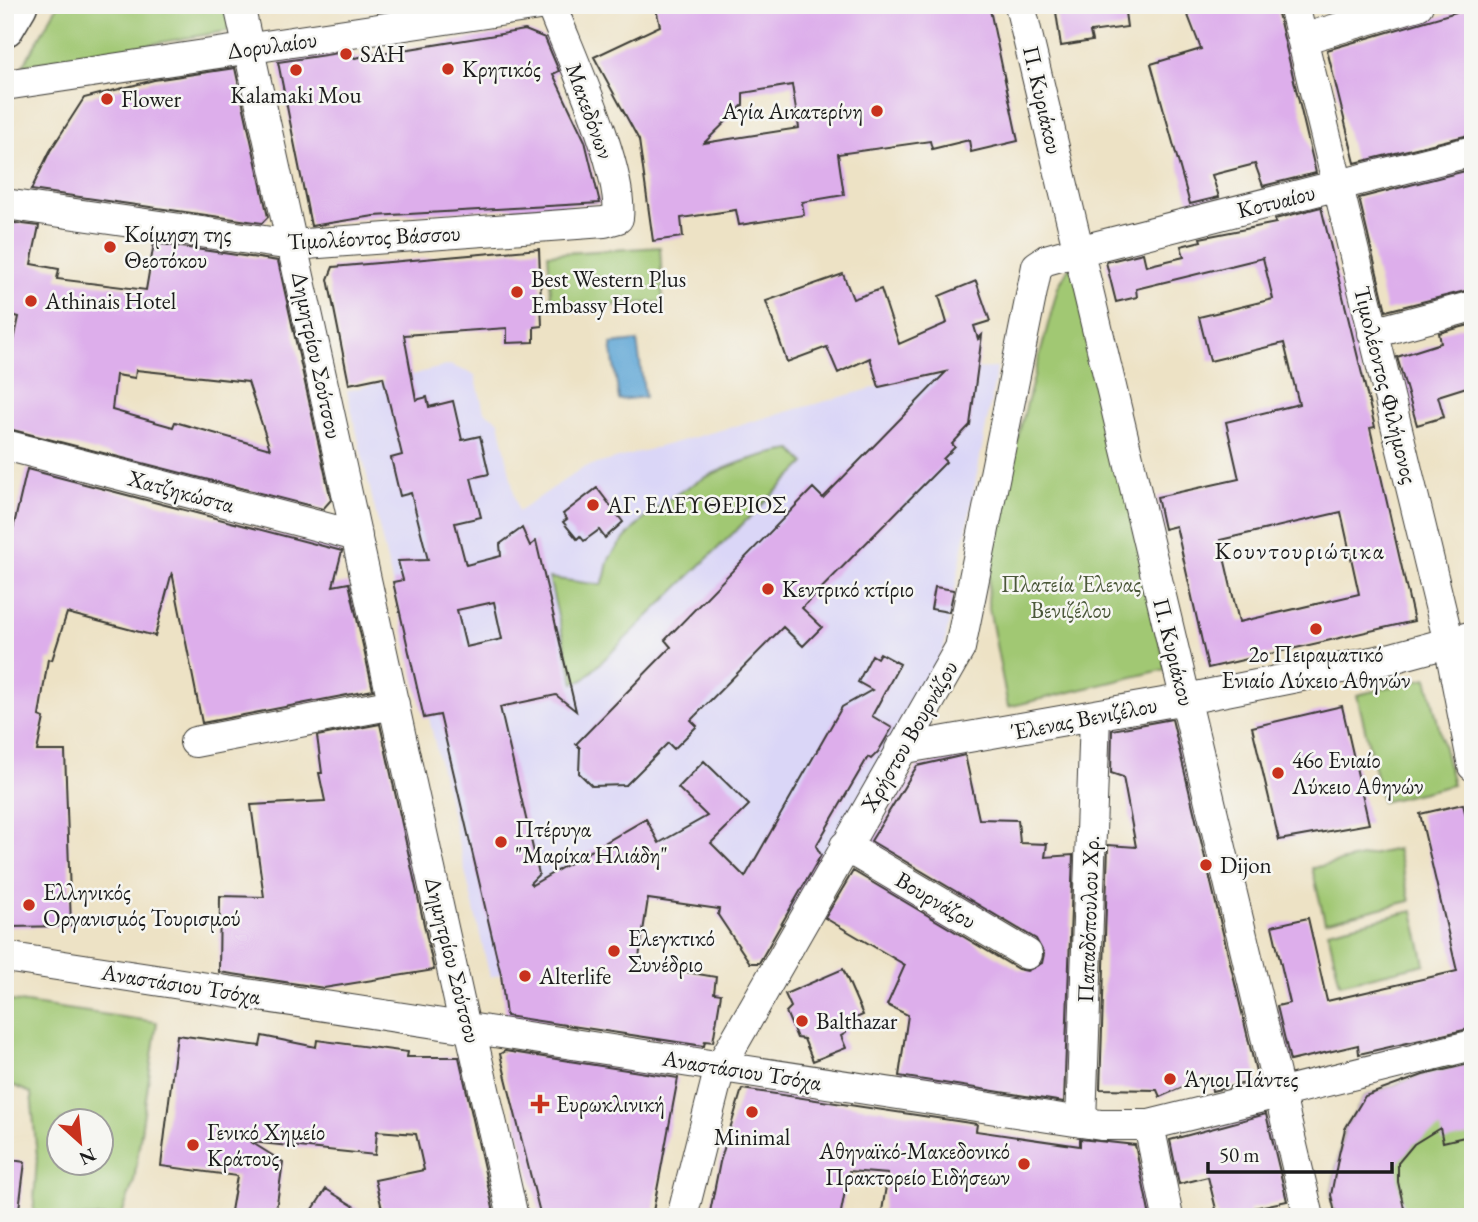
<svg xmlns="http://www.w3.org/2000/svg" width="1478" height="1222" viewBox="0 0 1478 1222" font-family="'EB Garamond',serif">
	<rect width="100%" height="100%" fill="#f6f6f2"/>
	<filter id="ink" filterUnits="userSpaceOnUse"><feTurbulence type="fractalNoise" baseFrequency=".0143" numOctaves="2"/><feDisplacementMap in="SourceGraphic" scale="14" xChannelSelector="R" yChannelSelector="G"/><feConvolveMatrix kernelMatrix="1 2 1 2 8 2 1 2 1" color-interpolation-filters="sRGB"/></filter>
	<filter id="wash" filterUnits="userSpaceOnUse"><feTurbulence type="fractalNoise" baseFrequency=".00686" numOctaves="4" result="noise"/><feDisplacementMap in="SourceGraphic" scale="28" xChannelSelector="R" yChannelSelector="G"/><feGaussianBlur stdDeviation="1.57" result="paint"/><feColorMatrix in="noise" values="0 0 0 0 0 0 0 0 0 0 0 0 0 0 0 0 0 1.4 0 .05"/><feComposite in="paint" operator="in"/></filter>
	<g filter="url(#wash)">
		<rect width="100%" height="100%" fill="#ede2c5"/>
		<path fill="#dad6f7" d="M450,365L475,375L484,411L499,421L518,512L582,468L881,386L970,369L997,368L944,648L921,696L788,918L693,824L659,843L645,819L561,869L555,962L490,977L429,718H424L347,391Z"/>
		<path fill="#a1c873" stroke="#5e7248" stroke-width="2" fill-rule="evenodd" d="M58,5H231L234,20L227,31L23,66Z
			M660,247L663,302L552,309L548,254Z
			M1078,251L1166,669L1008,707L988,603L990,542L1058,287Z
			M792,450L805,463L583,680L574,683L549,578L601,585C608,575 605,564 611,556C651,499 725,459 792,450Z
			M1427,678L1453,785L1382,802L1357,695Z
			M1397,849L1410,901L1325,922L1312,868Z
			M1413,911L1425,964L1340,984L1328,931Z
			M5,1000L157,1022L134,1181L121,1217H33L37,1157L31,1093L5,1082ZM102,1120V1162H60V1120Z
			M1473,1055V1217H1336L1331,1195L1339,1154L1345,1129L1365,1096L1426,1074L1425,1067Z"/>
		<path fill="#5fa6d5" stroke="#3e6178" stroke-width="2" d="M637,341L645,397L619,400L611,344Z"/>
		<g id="blocks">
			<path fill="#ddaeeb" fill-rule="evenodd" d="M655,5H989L1018,141L971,152L969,140L932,149L930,141L838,154L844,195L802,202L804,215L739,225L736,210L681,218L683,237L653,241L639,140L594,57L660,26ZM792,85L799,128L704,143L743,105V93Z
				M1055,5H1124L1127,27L1090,32L1092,41L1061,46Z
				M1184,5H1276L1316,173L1263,186L1255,164L1212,175L1219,197L1190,204L1151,64L1201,49Z
				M1473,7V134L1355,163L1327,50Z
				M525,30L545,38L559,71L553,74L585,141L600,203L374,216L311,226L278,62L352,51L354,58Z
				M235,68L268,217L262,223L31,190L50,151L84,98L154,80Z
				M1473,169V289L1386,311L1359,198Z
				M1321,207L1375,427L1370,428L1414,621L1208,668L1176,526L1164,529L1157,497L1239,479L1226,422L1299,404L1284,343L1210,361L1199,317L1273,299L1263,258L1136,289L1137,297L1116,302L1106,262L1143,253L1146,266L1184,257L1181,246L1201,241L1200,238L1276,223L1275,219ZM1341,512L1359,594L1239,622L1220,540Z
				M7,222L39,226L31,264L59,269L57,279L146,290L154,243L278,261L331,500L323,509L5,428V383L19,317L5,313ZM136,370L248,382L270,449L175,422L173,427L112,410L116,375L135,378Z
				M539,249L542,326L534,327V342L507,343V328L404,335L416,400L427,397L429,407L453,401L462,440L480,436L489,474L471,478L481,517L455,523L466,565L501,556L500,544L522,528L530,546L536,541L576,711L556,695L500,707L539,874L530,883L532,885L646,819L659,843L707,816L678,788L704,761L749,805L711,843L745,877L842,707L872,690L858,682L872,655L877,658L880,653L900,664L872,716L892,728L878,752L871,759L868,757L816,846L821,855L759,963H750L718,915L719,909L648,899L638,964L716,977L714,993L721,994L713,1042L705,1041L704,1046L506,1016L501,975L440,715L424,718L393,582L403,580L398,561L428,560L411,493L400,496L391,458L402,455L383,377L349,384L328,279L333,267ZM494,602L502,639L466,647L457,610Z
				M843,274L853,299L881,289L899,344L947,323L939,296L976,281L990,321L974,326L978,339L982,335L970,425L952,444L955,447L943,459L946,462L802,608L822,627L803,646L783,627L691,720L697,726L674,749L668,743L626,785L592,786L579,773L580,748L576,744L671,647L665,640L813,488L823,498L946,372L879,387L870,358L838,373L827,347L787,362L766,301Z
				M1473,324V385L1438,396L1444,417L1417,425L1397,357L1441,343L1439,333Z
				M27,469L342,551L333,586L349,583L373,690L202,723L172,572L155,636L67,613L52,660L48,659L39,716L44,718L37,751H65L71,926L9,927L5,912V563Z
				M597,488L623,522L605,538L599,530L584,541L580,536L577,539L563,522L567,519L563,514Z
				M935,587L954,590L949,612L931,609Z
				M1342,706L1369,824L1279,840L1252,727Z
				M1172,719L1258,1080L1212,1091L1208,1076L1160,1097L1157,1090L1100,1089L1108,845L1136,847L1123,777L1111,773L1112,730Z
				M380,724L434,970L324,988L219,972L220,896L264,897L251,805L325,801L319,773H322L317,736Z
				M965,755L979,819L1018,820L1020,843L1047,844L1045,857L1073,855L1064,1102L899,1076L908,1015L887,1005L905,965L825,918L853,871L1018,969L1027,971L1042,963L1044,954L1036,939L871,841L917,766Z
				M1463,804L1473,845V1028L1359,1054L1358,1045L1290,1061L1277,1006L1290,1003L1272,926L1308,918L1327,1001L1457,971L1420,814Z
				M843,969L863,1015L844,1023L846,1033L841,1036L846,1048L813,1061L804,1039L797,1038L786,1012L791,1007L785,994Z
				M177,1035L260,1046L262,1036L316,1047L317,1040L408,1052L407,1057H459L495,1217H384L375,1180L424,1170L416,1134L377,1131L375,1155L251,1142L283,1162L275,1217H230L237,1176L161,1166Z
				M505,1051L678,1078L652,1217H541L500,1054Z
				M1473,1063V1135L1443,1142L1440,1128L1414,1144L1398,1163V1182L1406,1217H1336L1331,1195L1339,1154L1345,1129L1365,1096L1423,1075Z
				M742,1089L977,1124L976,1131L1080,1146V1139L1135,1145L1150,1217H881L888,1174L849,1171L840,1217H709L720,1162Z
				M1266,1114L1287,1201L1249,1209L1251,1217H1218L1208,1177L1179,1184L1170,1140Z
				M5,1159L25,1162L18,1217L5,1216Z
				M326,1189L371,1217H308Z"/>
		</g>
	</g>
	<g filter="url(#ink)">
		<use href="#blocks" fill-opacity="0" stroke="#3b3a35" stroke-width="2"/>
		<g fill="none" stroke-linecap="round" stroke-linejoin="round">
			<defs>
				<path id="minor" d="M239,5L464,1023L470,1028L513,1217
					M1020,5L1309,1217
					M1294,5L1449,643L1473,766
					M1302,39L1418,5
					M5,85L539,5
					M5,204L292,245L604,222L618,218C624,170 570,55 551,5
					M1373,333L1473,306
					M5,445L357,536
					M195,742L394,704
					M900,749L1186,699L1392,658L1473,636
					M845,846L1027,954
					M5,957L1101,1125H1149L1473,1045
					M1081,1122L1095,716
					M1149,1125L1168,1217
					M682,1217L720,1067L960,648L1037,266L1046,260L1078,251L1473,151"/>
				<path id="major" d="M5,27L18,5"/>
			</defs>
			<use href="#minor" stroke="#3b3a35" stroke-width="32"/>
			<use href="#major" stroke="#3b3a35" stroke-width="41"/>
			<use href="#minor" stroke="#fff" stroke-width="30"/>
			<use href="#major" stroke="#fff" stroke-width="38"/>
		</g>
	</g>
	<g fill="#c8321e" stroke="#f6f6f2" stroke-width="2.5">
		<circle cx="346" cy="54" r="7"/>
		<circle cx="448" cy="69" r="7"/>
		<circle cx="296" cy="70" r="7"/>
		<circle cx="107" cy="99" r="7"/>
		<circle cx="877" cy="111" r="7"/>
		<circle cx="110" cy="247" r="7"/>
		<circle cx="517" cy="292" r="7"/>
		<circle cx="31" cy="301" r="7"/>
		<circle cx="593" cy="505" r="7"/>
		<circle cx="768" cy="589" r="7"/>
		<circle cx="1316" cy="629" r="7"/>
		<circle cx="1278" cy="773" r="7"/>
		<circle cx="501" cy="842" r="7"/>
		<circle cx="1206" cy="865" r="7"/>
		<circle cx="29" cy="905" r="7"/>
		<circle cx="614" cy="951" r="7"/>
		<circle cx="525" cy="976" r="7"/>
		<circle cx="802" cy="1021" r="7"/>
		<circle cx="1170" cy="1079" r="7"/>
		<path d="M536.5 1093.5h7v7h7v7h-7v7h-7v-7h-7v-7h7z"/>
		<circle cx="752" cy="1112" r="7"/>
		<circle cx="193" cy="1145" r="7"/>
		<circle cx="1024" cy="1164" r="7"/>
	</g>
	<g text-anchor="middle" stroke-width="5" stroke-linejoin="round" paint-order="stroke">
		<g font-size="23" fill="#1c1c1c" stroke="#f6f6f2">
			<text transform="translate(272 45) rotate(-8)" y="8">Δορυλαίου</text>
			<text transform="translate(1043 100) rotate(77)" y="8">Π. Κυριάκου</text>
			<text transform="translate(590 111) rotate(70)" y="8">Μακεδόνων</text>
			<text transform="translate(1276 201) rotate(-14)" y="8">Κοτυαίου</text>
			<text transform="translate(374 237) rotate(-3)" y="8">Τιμολέοντος Βάσσου</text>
			<text transform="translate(317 355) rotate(78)" y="8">Δημητρίου Σούτσου</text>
			<text transform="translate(1386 385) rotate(76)" y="8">Τιμoλέοντος Φιλήμονος</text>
			<text transform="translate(181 491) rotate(15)" y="8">Χατζηκώστα</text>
			<text transform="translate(1174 652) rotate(76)" y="8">Π. Κυριάκου</text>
			<text transform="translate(1084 718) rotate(-11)" y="8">Έλενας Βενιζέλου</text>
			<text transform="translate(909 736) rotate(-60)" y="8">Χρήστου Βουρνάζου</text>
			<text transform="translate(936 900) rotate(31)" y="8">Βουρνάζου</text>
			<text transform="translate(1088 919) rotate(-88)" y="8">Παπαδόπουλου Χρ.</text>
			<text transform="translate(453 960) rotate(76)" y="8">Δημητρίου Σούτσου</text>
			<text transform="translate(181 984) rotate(9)" y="8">Αναστάσιου Τσόχα</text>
			<text transform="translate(742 1070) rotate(9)" y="8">Αναστάσιου Τσόχα</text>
		</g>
		<g font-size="23" fill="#1c1c1c" stroke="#f6f6f2" text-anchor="start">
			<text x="360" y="62">SAH</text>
			<text x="462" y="77">Κρητικός</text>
			<text x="296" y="103" text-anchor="middle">Kalamaki Mou</text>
			<text x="121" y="107">Flower</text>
			<text x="863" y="119" text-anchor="end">Αγία Αικατερίνη</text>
			<text x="124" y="242">Κοίμηση της<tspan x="124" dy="26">Θεοτόκου</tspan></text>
			<text x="531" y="287">Best Western Plus<tspan x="531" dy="26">Embassy Hotel</tspan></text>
			<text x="45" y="309">Athinais Hotel</text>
			<text x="607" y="513">ΑΓ. ΕΛΕΥΘΕΡΙΟΣ</text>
			<text x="782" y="597">Κεντρικό κτίριο</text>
			<text x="1316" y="662" text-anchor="middle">2ο Πειραματικό<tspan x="1316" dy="26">Ενιαίο Λύκειο Αθηνών</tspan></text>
			<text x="1292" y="768">46ο Ενιαίο<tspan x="1292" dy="26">Λύκειο Αθηνών</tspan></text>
			<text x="515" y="837">Πτέρυγα<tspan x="515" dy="26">"Μαρίκα Ηλιάδη"</tspan></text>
			<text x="1220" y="873">Dijon</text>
			<text x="43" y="900">Ελληνικός<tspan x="43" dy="26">Οργανισμός Τουρισμού</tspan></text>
			<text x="628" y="946">Ελεγκτικό<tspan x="628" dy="26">Συνέδριο</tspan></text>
			<text x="539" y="984">Alterlife</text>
			<text x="816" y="1029">Balthazar</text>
			<text x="1184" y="1087">Άγιοι Πάντες</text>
			<text x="556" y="1112">Ευρωκλινική</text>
			<text x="207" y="1140">Γενικό Χημείο<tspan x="207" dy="26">Κράτους</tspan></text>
			<text x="752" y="1145" text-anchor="middle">Minimal</text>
			<text x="1010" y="1159" text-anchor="end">Αθηναϊκό-Μακεδονικό<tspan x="1010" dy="26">Πρακτορείο Ειδήσεων</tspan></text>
		</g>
		<g font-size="23" fill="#4b583a" stroke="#f6f6f2">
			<text x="1071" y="592">Πλατεία Έλενας<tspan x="1071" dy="26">Βενιζέλου</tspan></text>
		</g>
		<g font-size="24" letter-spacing="2" fill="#1c1c1c" stroke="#f6f6f2">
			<text x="1300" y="559">Κουντουριώτικα</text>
		</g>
	</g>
	<rect width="1478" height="1222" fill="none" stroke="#f6f6f2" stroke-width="28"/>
	<g transform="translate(80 1142) rotate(153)"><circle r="33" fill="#f6f6f2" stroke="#9f9f9c" stroke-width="2"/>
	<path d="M0-5L12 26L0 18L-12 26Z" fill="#c8321e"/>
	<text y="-10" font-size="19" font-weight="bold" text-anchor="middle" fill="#1c1c1c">N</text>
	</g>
	<path d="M1208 1162v10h184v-10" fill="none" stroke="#1c1c1c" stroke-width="3.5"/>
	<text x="1219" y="1162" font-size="21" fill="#1c1c1c" stroke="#f6f6f2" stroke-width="5" paint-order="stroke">50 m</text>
</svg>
